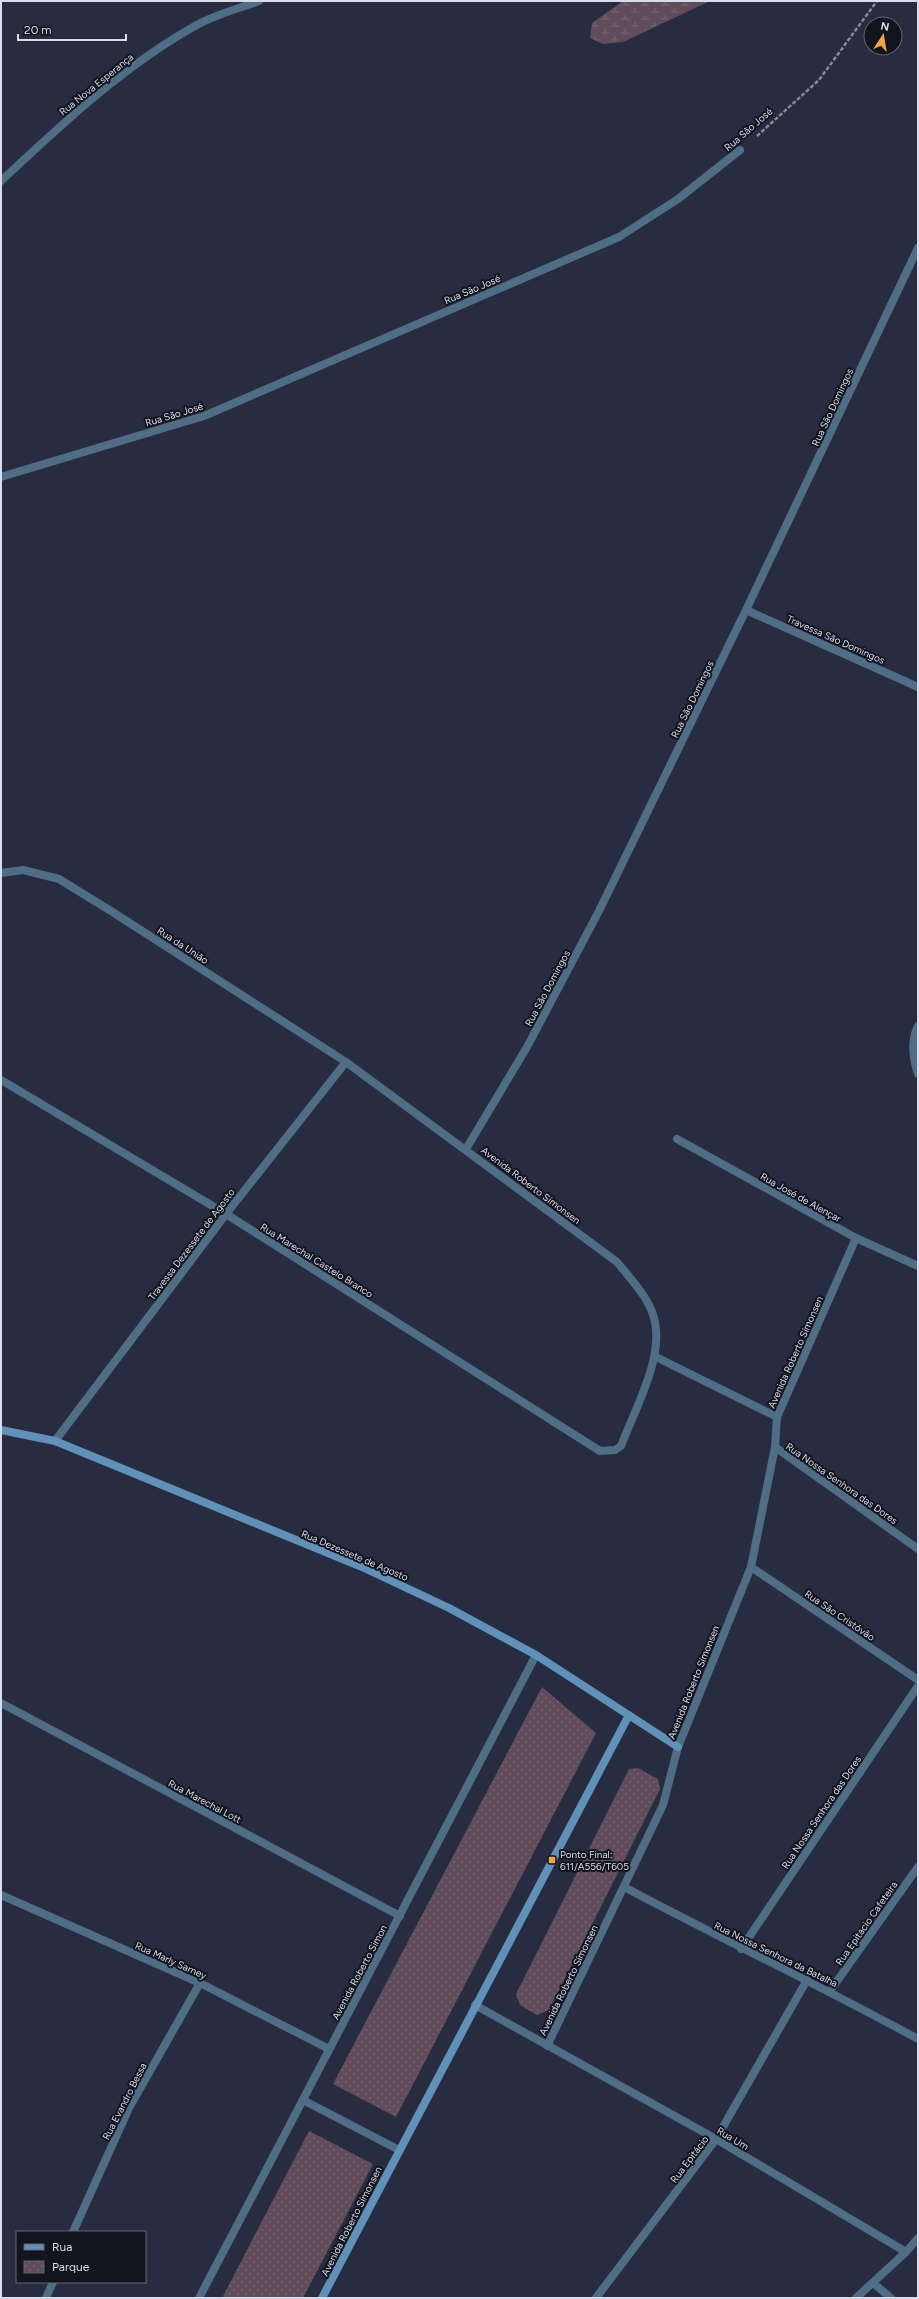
<svg xmlns="http://www.w3.org/2000/svg" width="919" height="2299" viewBox="0 0 919 2299" font-family="Figtree,sans-serif">
	<defs>
		<pattern id="wetland-marsh" width="20" height="14" patternUnits="userSpaceOnUse"><rect width="20" height="14" fill="#614c5a"/><path d="M1 5h8M5 5V1M11 12h8M15 12V8" fill="none" stroke="#776572"/></pattern>
		<pattern id="park-dots" width="8" height="8" patternUnits="userSpaceOnUse"><rect width="8" height="8" fill="#614c5a"/><path d="M2 2h.1M6 6h.1" fill="none" stroke="#776572" stroke-width="1.8" stroke-linecap="round"/></pattern>
	</defs>
	<rect width="100%" height="100%" fill="#272c41"/>
	<path fill="url(#wetland-marsh)" d="M623,1H710L623,42L603,44L590,38L592,23Z"/>
	<path fill="url(#park-dots)" d="M542,1687L596,1733L396,2117L333,2084Z
		M638,1768L658,1779L660,1789L549,2010L537,2015L520,2005L516,1994L629,1769Z
		M309,2131L373,2164L303,2298H222Z"/>
	<g fill="none" stroke-linecap="round" stroke-linejoin="round">
		<path stroke="#868a9c" stroke-width="2.5" stroke-dasharray="4 2" stroke-linecap="butt" d="M757,136L819,80L877,1"/>
		<path stroke="#4f6e86" stroke-width="8" d="M1,181C61,125 122,67 195,26C214,15 238,9 259,1
			M1,477L204,416L619,237L678,199L740,150
			M746,610L918,687
			M1,873L23,870L59,879L111,911L346,1062L617,1262C630,1278 649,1298 654,1318C665,1356 635,1409 621,1446L615,1450L600,1451L226,1214L1,1080
			M918,1026C910,1042 913,1059 918,1074
			M677,1139L856,1238L918,1266
			M466,1149L527,1047L599,911L746,610L918,248
			M656,1357L777,1417
			M55,1441L226,1214L346,1062
			M775,1447L918,1549
			M751,1567L918,1680
			M1,1703L400,1916
			M624,1887C722,1939 821,1986 918,2039
			M1,1895L200,1983L329,2049
			M741,1949L918,1686
			M830,1991L918,1867
			M475,2005L716,2139L906,2252
			M547,2046L663,1805L678,1747L751,1567L775,1447L777,1417L856,1238
			M303,2100L399,2150
			M73,2232L129,2108L200,1983
			M873,2283L891,2298
			M46,2298L53,2282
			M199,2298L536,1655
			M596,2298L716,2139L807,1980
			M856,2298L906,2252L918,2238"/>
		<path stroke="#6092b9" stroke-width="8" d="M1,1430L55,1441L362,1567L449,1608L536,1655L678,1747
			M322,2298L629,1715"/>
	</g>
	<rect fill="#efa73d" stroke="#13151e" stroke-width="1.5" x="548" y="1856" width="8" height="8" rx="2"/>
	<g text-anchor="middle" stroke-width="4" stroke-linejoin="round" paint-order="stroke">
		<g font-size="10" fill="#d9ddeb" stroke="#13151e">
			<text transform="translate(96 84) rotate(-39)" y="4">Rua Nova Esperança</text>
			<text transform="translate(748 129) rotate(-41)" y="4">Rua São José</text>
			<text transform="translate(472 289) rotate(-23)" y="4">Rua São José</text>
			<text transform="translate(832 407) rotate(-65)" y="4">Rua São Domingos</text>
			<text transform="translate(174 414) rotate(-17)" y="4">Rua São José</text>
			<text transform="translate(836 639) rotate(24)" y="4">Travessa São Domingos</text>
			<text transform="translate(692 699) rotate(-64)" y="4">Rua São Domingos</text>
			<text transform="translate(183 945) rotate(33)" y="4">Rua da União</text>
			<text transform="translate(547 988) rotate(-62)" y="4">Rua São Domingos</text>
			<text transform="translate(531 1185) rotate(37)" y="4">Avenida Roberto Símonsen</text>
			<text transform="translate(801 1197) rotate(29)" y="4">Rua José de Alençar</text>
			<text transform="translate(191 1244) rotate(-53)" y="4">Travessa Dezessete de Agosto</text>
			<text transform="translate(317 1260) rotate(32)" y="4">Rua Marechal Castelo Branco</text>
			<text transform="translate(795 1352) rotate(-66)" y="4">Avenida Roberto Símonsen</text>
			<text transform="translate(842 1483) rotate(35)" y="4">Rua Nossa Senhora das Dores</text>
			<text transform="translate(355 1555) rotate(23)" y="4">Rua Dezessete de Agosto</text>
			<text transform="translate(840 1615) rotate(34)" y="4">Rua São Cristóvão</text>
			<text transform="translate(693 1682) rotate(-68)" y="4">Avenida Roberto Símonsen</text>
			<text transform="translate(205 1801) rotate(28)" y="4">Rua Marechal Lott</text>
			<text transform="translate(821 1812) rotate(-56)" y="4">Rua Nossa Senhora das Dores</text>
			<text transform="translate(866 1923) rotate(-55)" y="4">Rua Epitacio Cafeteira</text>
			<text transform="translate(776 1954) rotate(26)" y="4">Rua Nossa Senhora da Batalha</text>
			<text transform="translate(171 1960) rotate(24)" y="4">Rua Marly Sarney</text>
			<text transform="translate(359 1972) rotate(-62)" y="4">Avenida Roberto Simon</text>
			<text transform="translate(568 1980) rotate(-64)" y="4">Avenida Roberto Símonsen</text>
			<text transform="translate(124 2101) rotate(-63)" y="4">Rua Evandro Bessa</text>
			<text transform="translate(733 2138) rotate(31)" y="4">Rua Um</text>
			<text transform="translate(689 2159) rotate(-53)" y="4">Rua Epitácio</text>
			<text transform="translate(351 2221) rotate(-63)" y="4">Avenida Roberto Símonsen</text>
		</g>
		<g font-size="10" fill="#d9ddeb" stroke="#13151e" text-anchor="start">
			<text x="560" y="1858">Ponto Final:<tspan x="560" dy="12">611/A556/T605</tspan></text>
		</g>
	</g>
	<rect width="919" height="2299" fill="none" stroke="#d9ddeb" stroke-width="4"/>
	<rect x="16" y="2231" width="130" height="52" fill="#13151e" stroke="#626570"/>
	<rect x="24" y="2244" width="20" height="6" fill="#6092b9" stroke="#626570"/>
	<text x="52" y="2251" font-size="12" fill="#d9ddeb">Rua</text>
	<rect x="24" y="2261" width="20" height="12" fill="url(#park-dots)" stroke="#626570"/>
	<text x="52" y="2271" font-size="12" fill="#d9ddeb">Parque</text>
	<g transform="translate(883 36) rotate(12)"><circle r="19" fill="#13151e" stroke="#626570"/>
	<path d="M0-3L7 15L0 10L-7 15Z" fill="#efa73d"/>
	<text y="-6" font-size="11" font-weight="bold" text-anchor="middle" fill="#d9ddeb">N</text>
	</g>
	<path d="M18 34v6h108v-6" fill="none" stroke="#d9ddeb" stroke-width="2"/>
	<text x="24" y="34" font-size="12" fill="#d9ddeb" stroke="#13151e" stroke-width="3" paint-order="stroke">20 m</text>
</svg>
